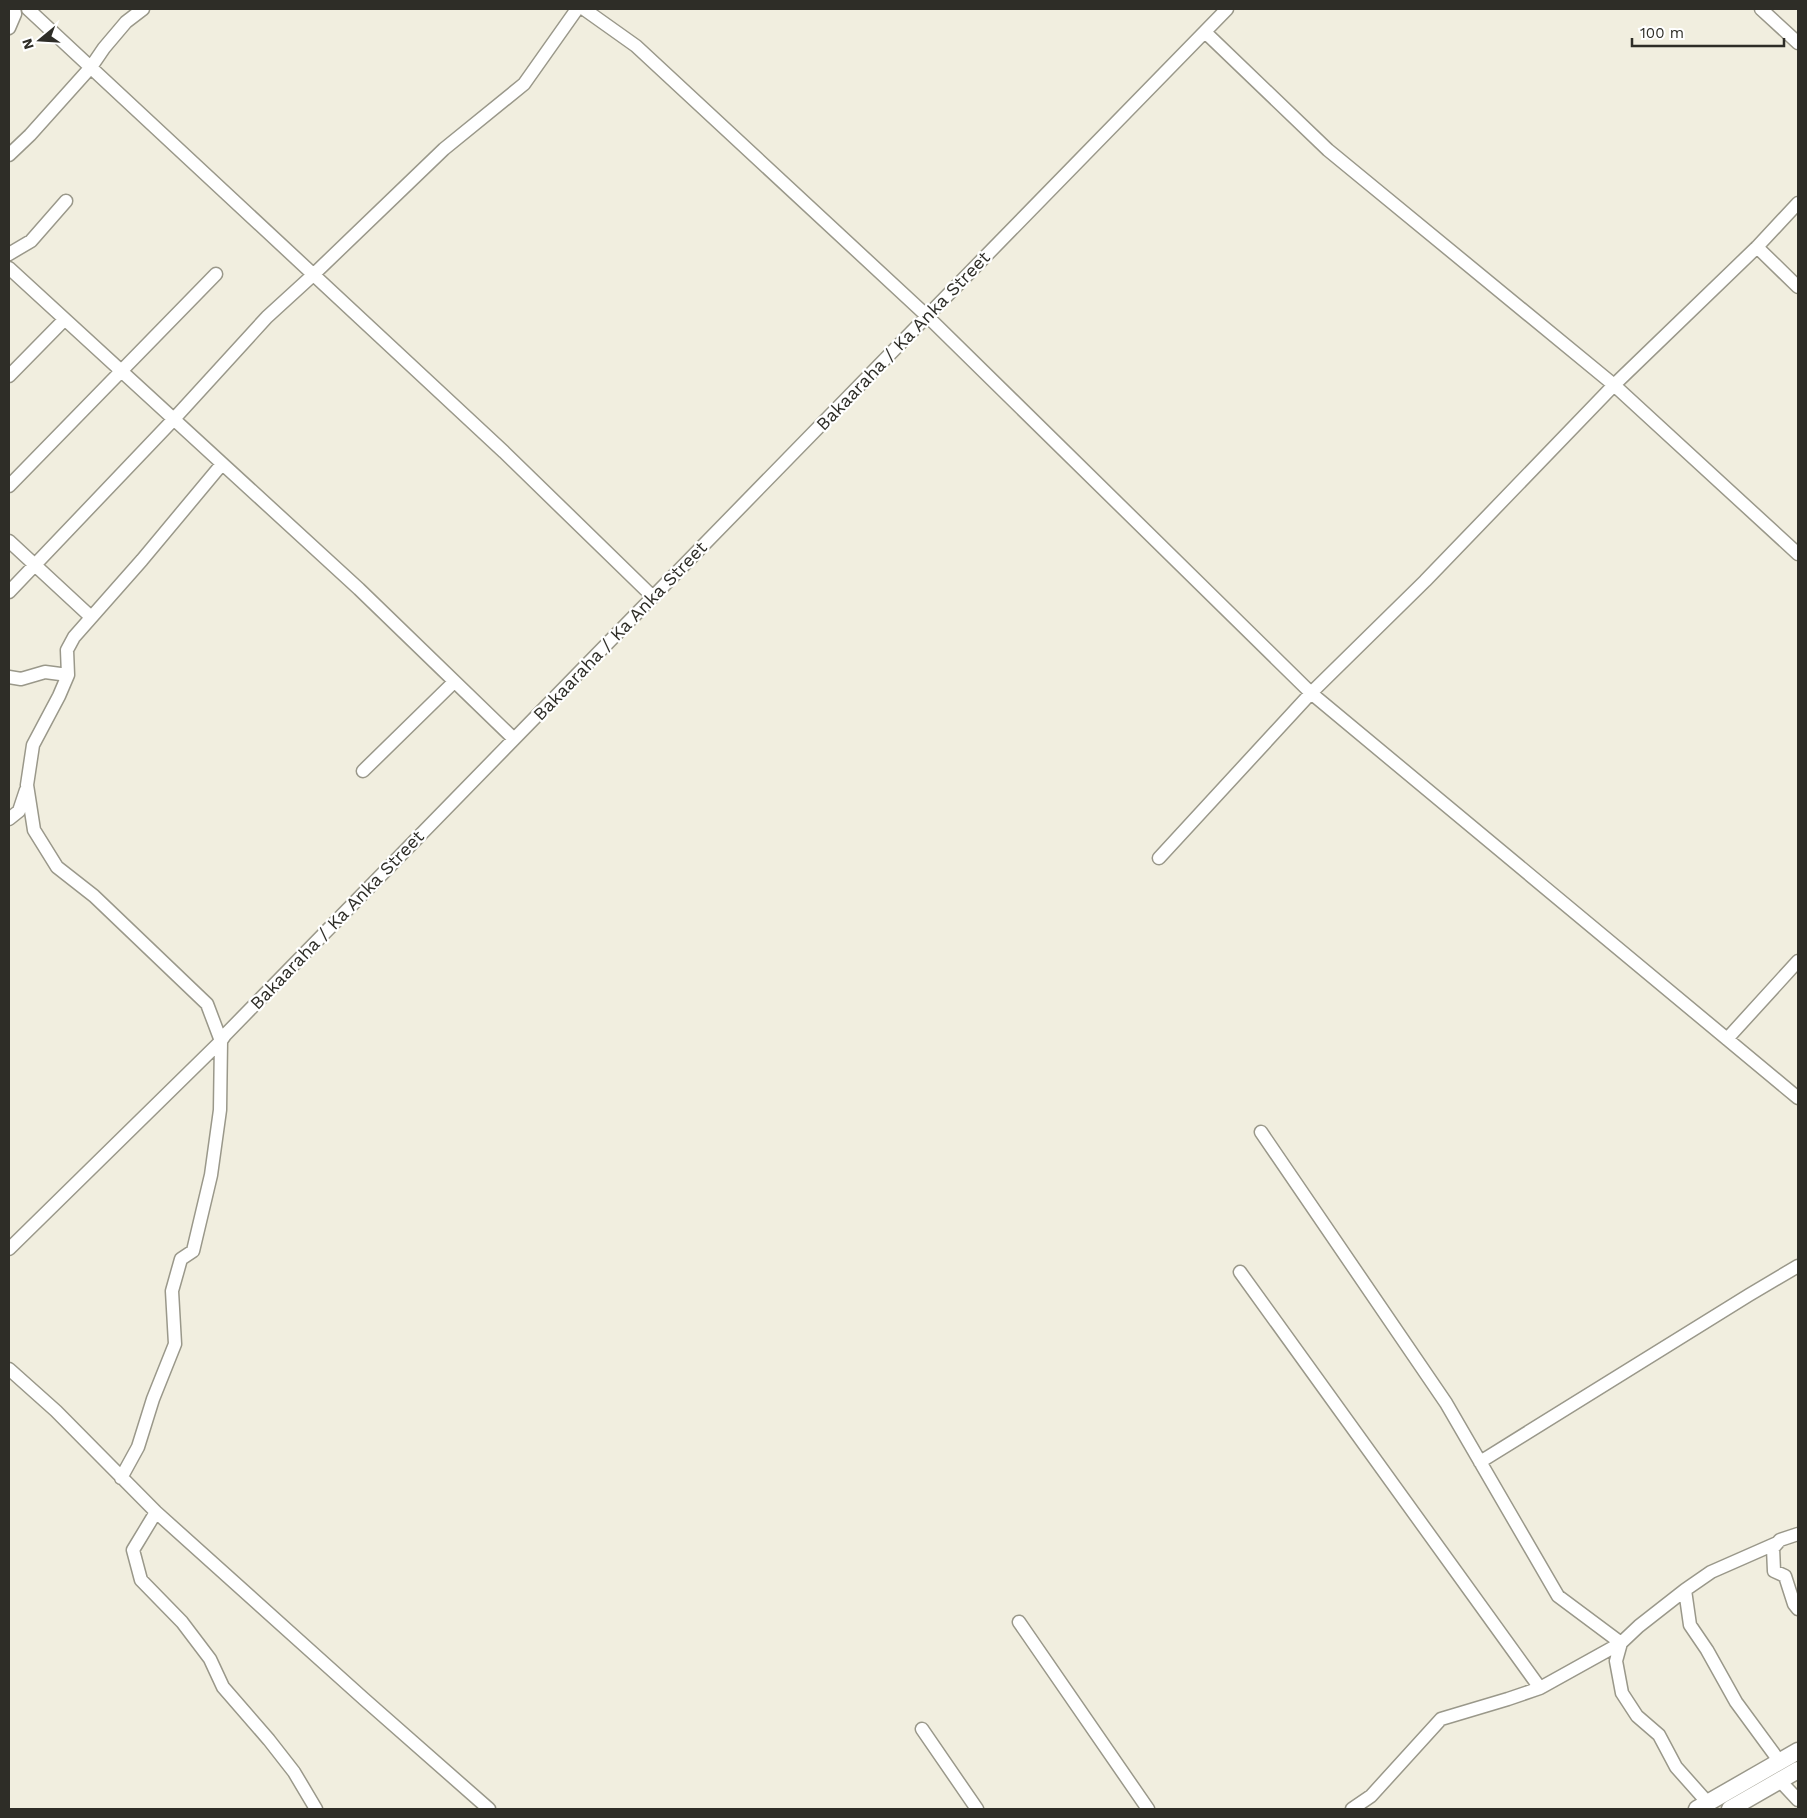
<svg xmlns="http://www.w3.org/2000/svg" width="1807" height="1818" viewBox="0 0 1807 1818" font-family="'Work Sans',sans-serif">
	<rect width="100%" height="100%" fill="#f1eedf"/>
	<g fill="none" stroke-linecap="round" stroke-linejoin="round">
		<defs>
			<path id="minor" d="M28,9L504,452L653,597
				M584,9L636,46L927,316L1311,693L1798,1098
				M1761,9L1798,43
				M9,28L15,14L14,9
				M1205,32L1328,150L1614,385L1757,247L1798,203
				M9,155L30,135L91,67L104,48L126,22L143,9
				M1757,247L1798,287
				M9,254L31,241L66,201
				M9,268L359,589L514,739
				M9,376L64,320
				M9,486L216,274
				M9,541L91,617
				M9,592L173,420L267,317L313,275L444,149L524,84L577,9
				M9,677L21,679L45,672L68,675
				M363,771L454,682
				M9,819L19,811L26,790
				M1159,858L1311,693L1425,581L1614,385L1798,554
				M1727,1039L1798,961
				M1261,1132L1446,1403L1558,1596L1621,1643L1540,1688L1508,1699L1441,1719L1371,1796L1352,1809
				M9,1249L221,1041L225,1035L1227,9
				M1240,1272L1540,1688
				M9,1369L56,1411L156,1512L364,1699L489,1809
				M1480,1462L1749,1295L1798,1266
				M121,1478L138,1447L153,1399L175,1344L172,1291L181,1259L193,1251L211,1175L220,1110L221,1041L207,1004L94,896L57,867L34,830L27,785L33,745L59,696L68,675L67,650L74,637L142,560L222,464
				M156,1512L133,1550L141,1580L182,1622L210,1659L223,1687L269,1740L294,1772L316,1809
				M1798,1534L1780,1540L1773,1548L1774,1571L1785,1576L1794,1604L1798,1609
				M1777,1543L1711,1572L1685,1590L1690,1625L1707,1650L1736,1702L1780,1762
				M1685,1590L1639,1626L1621,1643L1616,1661L1622,1693L1637,1716L1659,1735L1676,1767L1708,1803
				M1019,1622L1148,1809
				M922,1729L977,1809
				M1780,1781L1798,1800"/>
			<path id="major" d="M1697,1809L1798,1751
				M1730,1809L1798,1770"/>
		</defs>
		<use href="#minor" stroke="#9a988a" stroke-width="15"/>
		<use href="#major" stroke="#9a988a" stroke-width="19"/>
		<use href="#minor" stroke="#fff" stroke-width="12"/>
		<use href="#major" stroke="#fff" stroke-width="16"/>
	</g>
	<g text-anchor="middle" stroke-width="4.5" stroke-linejoin="round" paint-order="stroke">
		<g font-size="18" fill="#2e2d27" stroke="#fff">
			<text transform="translate(903 341) rotate(-46)" y="6">Bakaaraha / Ka Anka Street</text>
			<text transform="translate(620 631) rotate(-46)" y="6">Bakaaraha / Ka Anka Street</text>
			<text transform="translate(337 920) rotate(-46)" y="6">Bakaaraha / Ka Anka Street</text>
		</g>
	</g>
	<rect width="1807" height="1818" fill="none" stroke="#2e2d27" stroke-width="20"/>
	<g transform="translate(40 40) rotate(252)" stroke="#ffffff" stroke-width="4" paint-order="stroke">
	<path d="M0-4L9 19L0 12L-9 19Z" fill="#2e2d27"/>
	<text y="-8" font-size="14" font-weight="bold" text-anchor="middle" fill="#2e2d27">N</text>
	</g>
	<path d="M1632 38v8h152v-8" fill="none" stroke="#2e2d27" stroke-width="2.5"/>
	<text x="1640" y="38" font-size="15" fill="#2e2d27" stroke="#ffffff" stroke-width="4" paint-order="stroke">100 m</text>
</svg>
